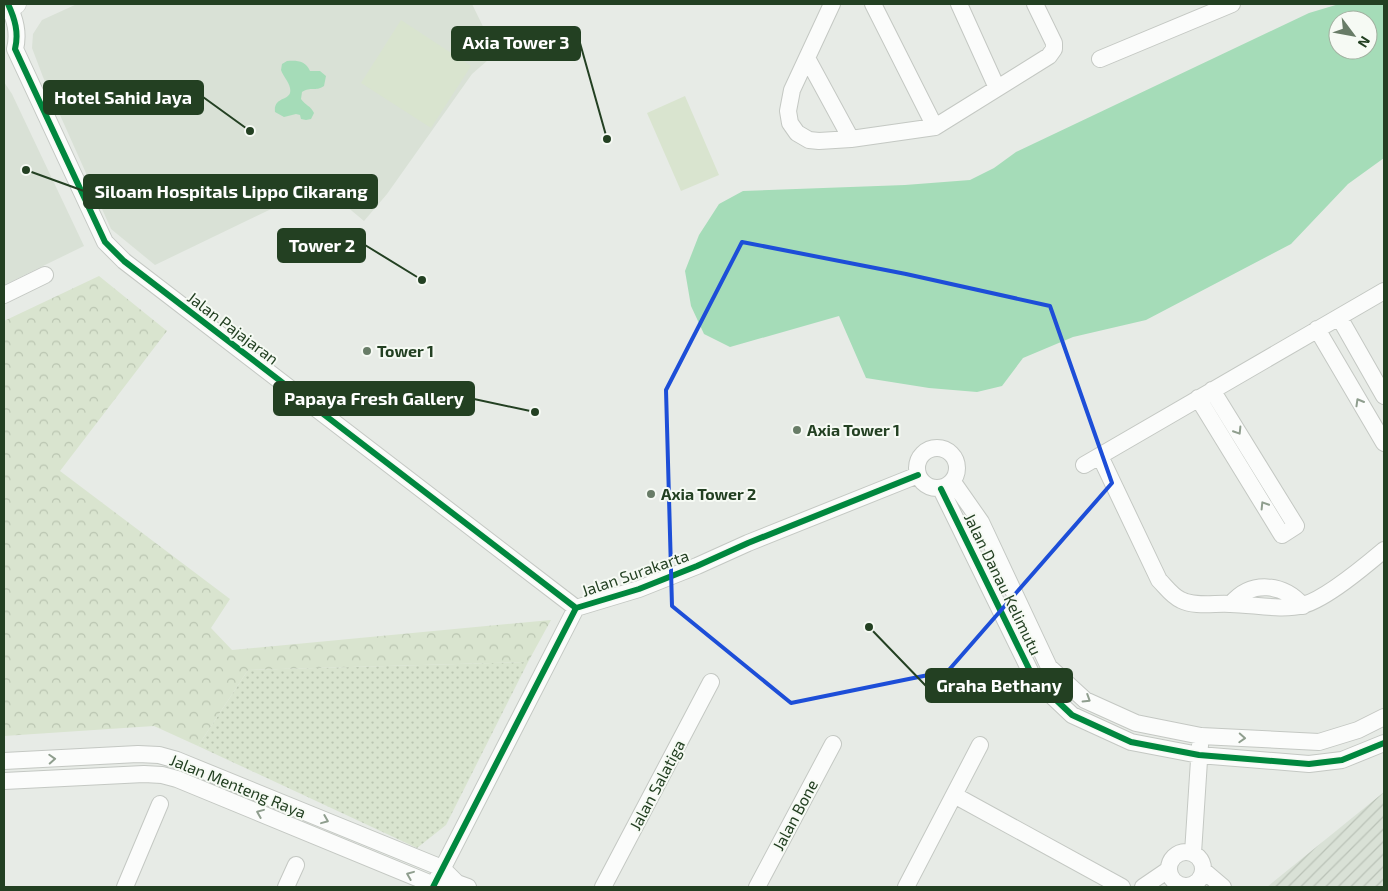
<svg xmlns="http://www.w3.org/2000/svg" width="1388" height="891" viewBox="0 0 1388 891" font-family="'Exo 2',sans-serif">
	<defs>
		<pattern id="industrial-furrows" width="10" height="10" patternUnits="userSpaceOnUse" patternTransform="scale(1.25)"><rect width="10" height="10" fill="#d9e1d6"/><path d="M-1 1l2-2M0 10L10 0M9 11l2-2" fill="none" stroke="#bac2b7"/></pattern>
		<pattern id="grass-dots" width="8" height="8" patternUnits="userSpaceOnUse" patternTransform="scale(1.25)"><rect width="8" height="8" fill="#d9e4cf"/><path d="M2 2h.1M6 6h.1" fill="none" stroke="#bac5b1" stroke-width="1.8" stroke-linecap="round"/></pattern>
		<pattern id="forest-crowns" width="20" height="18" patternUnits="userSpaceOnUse" patternTransform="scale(1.25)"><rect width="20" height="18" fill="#d9e4cf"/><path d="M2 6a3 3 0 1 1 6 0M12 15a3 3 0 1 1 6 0" fill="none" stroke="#bac5b1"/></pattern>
	</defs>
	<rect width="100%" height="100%" fill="#e7ebe6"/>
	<path fill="#d9e1d6" d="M77,4H472L496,53L472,74L387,194L364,221L321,185L155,265L111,229L43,77L32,48L33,34L42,20Z
		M4,82L12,94L84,246L4,285Z"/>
	<path fill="url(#industrial-furrows)" d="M1384,792V887H1267Z"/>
	<path fill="url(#grass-dots)" d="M528,662L446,825L417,848L198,746L248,670Z"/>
	<path fill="url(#forest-crowns)" d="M99,276L167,331L60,471L230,599L211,628L232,650L551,620L528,662L248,670L198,746L154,726L4,736V321Z"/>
	<path fill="#d9e4cf" d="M401,20L471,66L431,128L361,83Z
		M685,96L719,175L681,191L647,113Z"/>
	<path fill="#a5dcb8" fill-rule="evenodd" d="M1339,4H1384V158L1348,184L1291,244L1146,320L1073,337L1023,358L1002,386L977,392L929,388L866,378L839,316L730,347L704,334L691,306L685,271L699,235L719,204L743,191L905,185L970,180L994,168L1016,152L1309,13ZM1338,20H1368V50H1338Z
		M287,61C297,60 306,61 310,71H320L326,76L324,86C315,92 311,86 302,92L301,99C305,105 311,106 314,113L311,119L306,120L301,119L300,115L296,114L284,117L275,112C273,95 293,102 290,88C289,82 283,76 281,70L282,64Z"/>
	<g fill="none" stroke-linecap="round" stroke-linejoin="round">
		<defs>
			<path id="minor" d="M8,4C15,19 19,33 15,49L105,242L124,261L576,608
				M832,4L792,90L788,111L790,123L797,133L809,140L819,141L851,139L935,127L1049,56L1054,49V43L1035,4
				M873,4L935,127
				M959,4L997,88
				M807,58L851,139
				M1100,59L1232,4
				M4,295L45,275
				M1339,317L1384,396
				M1317,329L1384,443
				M1198,398L1282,535L1296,526L1212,390
				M917 468a20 20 0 1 1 40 0a20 20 0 1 1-40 0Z
				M1100,456L1159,580C1166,587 1172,596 1181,600C1195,607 1215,603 1230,604C1252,604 1282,611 1303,605C1326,599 1365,566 1384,550
				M1084,465L1384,291
				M953,482L981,522L1049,667L1085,700L1136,723L1201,736L1319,742L1358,730L1384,717
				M941,489L1034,679L1072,715L1131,742L1199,755L1309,764L1342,760L1384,743
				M1231,604C1251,580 1283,583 1303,606
				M4,761L138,754L159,755L177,760L442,868L457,883L468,887
				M4,781L144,774L162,775L177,779L434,885L445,884
				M954,795L1122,887
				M1169 869a17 17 0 1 1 34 0a17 17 0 1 1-34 0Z
				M1193,853L1200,745
				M1203,870L1223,887
				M125,887L160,804
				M286,887L296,865
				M433,887L576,608L639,589L697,566L748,543L918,475
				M603,887L711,682
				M757,887L833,744
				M906,887L980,745
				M1143,887L1168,870"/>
			<path id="tertiary" d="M4,9L16,4"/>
		</defs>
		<use href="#minor" stroke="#c4c8c3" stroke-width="18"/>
		<use href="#tertiary" stroke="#c4c8c3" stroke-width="21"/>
		<use href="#minor" stroke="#fbfcfb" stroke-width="16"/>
		<use href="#tertiary" stroke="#fbfcfb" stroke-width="20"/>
		<defs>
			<path id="cycleway" d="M8,4C15,19 19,33 15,49L105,242L124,261L576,608
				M941,489L1034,679L1072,715L1131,742L1199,755L1309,764L1342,760L1384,743
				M433,887L576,608L639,589L697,566L748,543L918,475"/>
		</defs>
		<use href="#cycleway" stroke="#f6faf4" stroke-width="9"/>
		<use href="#cycleway" stroke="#00873e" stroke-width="6"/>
	</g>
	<defs><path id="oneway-chevron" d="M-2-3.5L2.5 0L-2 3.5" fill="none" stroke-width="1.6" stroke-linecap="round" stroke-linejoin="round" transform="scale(1.25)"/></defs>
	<g stroke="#8f9e8e">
		<use href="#oneway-chevron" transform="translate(1359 402) rotate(-120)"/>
		<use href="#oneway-chevron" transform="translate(1238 431) rotate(58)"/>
		<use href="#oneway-chevron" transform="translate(1264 505) rotate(-122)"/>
		<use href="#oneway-chevron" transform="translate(1087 699) rotate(32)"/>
		<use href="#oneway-chevron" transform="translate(1242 738) rotate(3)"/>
		<use href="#oneway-chevron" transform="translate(52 759) rotate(-3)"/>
		<use href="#oneway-chevron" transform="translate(260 813) rotate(-158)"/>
		<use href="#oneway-chevron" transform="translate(325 820) rotate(22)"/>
		<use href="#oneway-chevron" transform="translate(410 875) rotate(-158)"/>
	</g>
	<path fill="none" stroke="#1d4ed8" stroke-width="4" stroke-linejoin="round" d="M742,242L906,274L1050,306L1112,483L948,671L791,703L672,606L666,390Z"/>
	<g fill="#687c67" stroke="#f6faf4" stroke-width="2">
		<circle cx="367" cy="351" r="5"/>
		<circle cx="797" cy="430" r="5"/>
		<circle cx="651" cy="494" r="5"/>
	</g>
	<g text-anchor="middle" stroke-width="4" stroke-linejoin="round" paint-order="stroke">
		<g font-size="16" fill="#234022" stroke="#f6faf4">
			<text transform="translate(233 328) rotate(37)" y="6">Jalan Pajajaran</text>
			<text transform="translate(635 573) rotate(-19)" y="6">Jalan Surakarta</text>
			<text transform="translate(1003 584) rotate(64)" y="6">Jalan Danau Kelimutu</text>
			<text transform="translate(657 785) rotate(-62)" y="6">Jalan Salatiga</text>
			<text transform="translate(238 786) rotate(22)" y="6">Jalan Menteng Raya</text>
			<text transform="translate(795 815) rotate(-62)" y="6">Jalan Bone</text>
		</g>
		<g font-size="16" font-weight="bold" fill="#234022" stroke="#f6faf4" text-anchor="start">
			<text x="377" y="357">Tower 1</text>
			<text x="807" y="436">Axia Tower 1</text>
			<text x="661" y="500">Axia Tower 2</text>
		</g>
	</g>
	<path fill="none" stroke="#234022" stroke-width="2" d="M607 139L580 43M250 131L203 97M26 170L84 191M422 280L365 245M535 412L474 399M869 627L926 686"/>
	<g fill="#234022" stroke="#f6faf4" stroke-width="2">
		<circle cx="607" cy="139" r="5"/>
		<circle cx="250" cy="131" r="5"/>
		<circle cx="26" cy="170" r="5"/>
		<circle cx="422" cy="280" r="5"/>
		<circle cx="535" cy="412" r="5"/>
		<circle cx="869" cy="627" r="5"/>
	</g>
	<g fill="#234022" stroke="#234022" stroke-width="2">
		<rect x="452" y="27" width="128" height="33" rx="5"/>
		<rect x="44" y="81" width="159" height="33" rx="5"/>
		<rect x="84" y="175" width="293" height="33" rx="5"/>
		<rect x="278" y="229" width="87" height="33" rx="5"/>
		<rect x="274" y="382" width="200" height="33" rx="5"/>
		<rect x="926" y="669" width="146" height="33" rx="5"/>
	</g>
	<g font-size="18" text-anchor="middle" font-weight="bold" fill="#fff">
		<text x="516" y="49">Axia Tower 3</text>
		<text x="123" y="104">Hotel Sahid Jaya</text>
		<text x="231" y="198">Siloam Hospitals Lippo Cikarang</text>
		<text x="322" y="252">Tower 2</text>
		<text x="374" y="405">Papaya Fresh Gallery</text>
		<text x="999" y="692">Graha Bethany</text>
	</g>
	<rect width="1388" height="891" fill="none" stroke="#234022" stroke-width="10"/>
	<g transform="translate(1353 35) rotate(122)"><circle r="24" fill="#f6faf4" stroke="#a2b0a0"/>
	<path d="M0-4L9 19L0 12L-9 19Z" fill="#687c67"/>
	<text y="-8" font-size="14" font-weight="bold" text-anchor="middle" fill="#234022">N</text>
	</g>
</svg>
